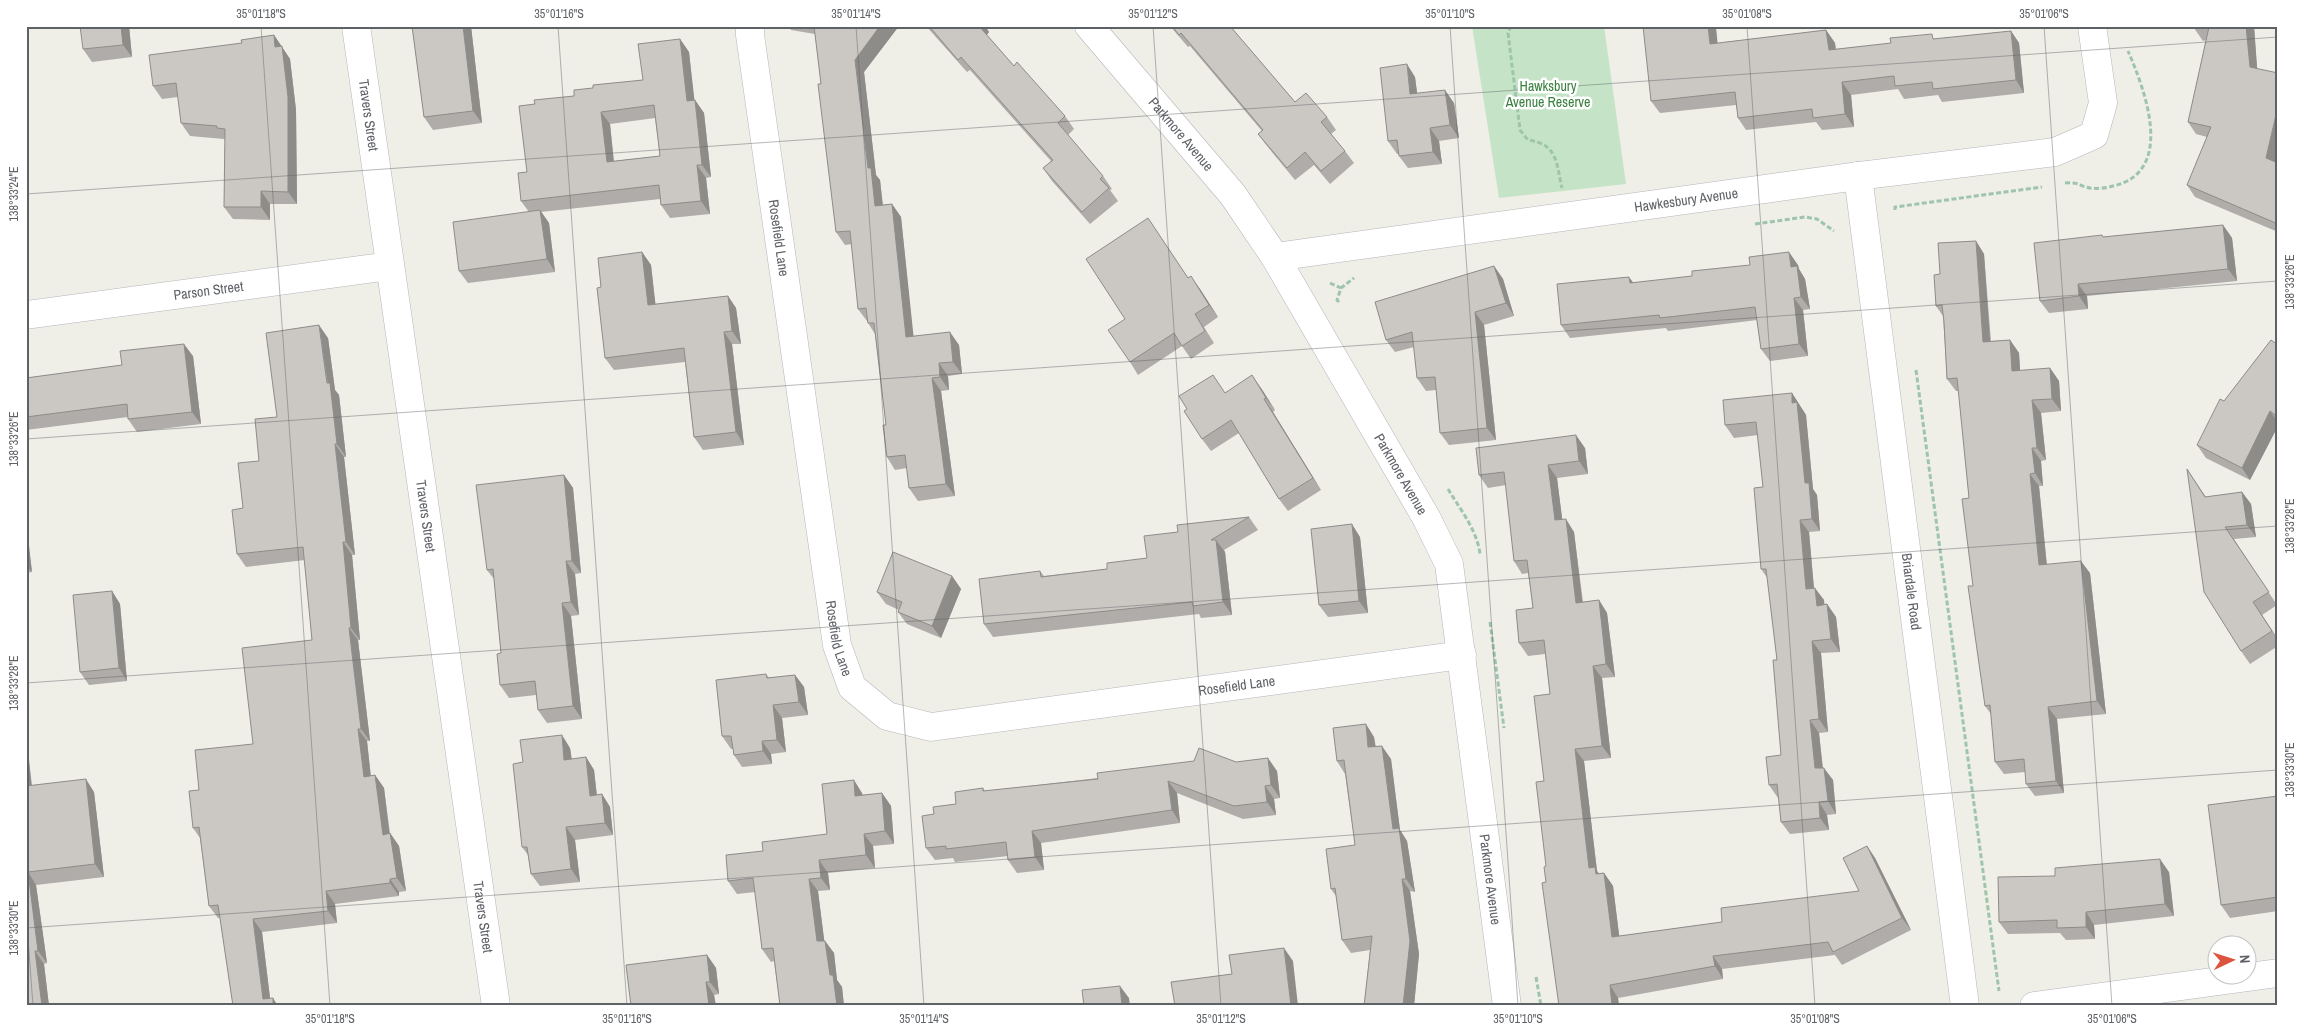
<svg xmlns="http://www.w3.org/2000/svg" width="2304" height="1032" viewBox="0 0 2304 1032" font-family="'Archivo Narrow',sans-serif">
	<rect width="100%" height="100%" fill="#efeee7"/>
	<path fill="#c5e4c7" d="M1472,26H1604L1626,184L1499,198Z"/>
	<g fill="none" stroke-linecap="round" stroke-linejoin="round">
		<defs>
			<g id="street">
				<path id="s1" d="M356,26L496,1006"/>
				<path id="s2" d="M750,26V35L837,645L852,687L887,716L931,727L1462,655"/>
				<path id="s3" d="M1089,26L1233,195L1275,257L1427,519L1449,564L1507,1006"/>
				<path id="s4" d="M1858,176L1965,1006"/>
				<path id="s5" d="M1275,257L1858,176L2055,152L2094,135L2103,103L2092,26"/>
				<path id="s6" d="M26,315L390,266"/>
				<path d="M2034,1006L2278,973"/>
			</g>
		</defs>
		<use href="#street" stroke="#b4b6ba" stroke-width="29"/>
		<path stroke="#9ec5ac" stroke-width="3" stroke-dasharray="5 2.5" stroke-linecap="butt" d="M1511,26L1508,33L1520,130L1528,140C1558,144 1556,163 1562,188
			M2065,183C2080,182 2079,186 2090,188C2097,189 2107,188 2113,186C2176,172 2145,90 2128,51
			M1895,210V207L2042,187
			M1755,224L1805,217L1817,219L1834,231
			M1330,283L1341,288
			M1339,302L1337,300L1341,288L1354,278
			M1916,370L1999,991
			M1448,489C1460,509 1477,530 1480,554
			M1490,622L1504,728
			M1536,977L1541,1006"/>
		<use href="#street" stroke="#fff" stroke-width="28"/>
	</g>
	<path fill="#afaca9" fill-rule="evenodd" d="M129,26L132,57L92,62L83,49Z
		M412,26H471L482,123L433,130L424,117Z
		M539,26H552L540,28Z
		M789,26H899L864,72L876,175L880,180L883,205L892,204L901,217L913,336L959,345L962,374L948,376L949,390L941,391L955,496L918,501L909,488L907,468L895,470L887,457L886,425L875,334L868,323L867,321L858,309L852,244L845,245L836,232L821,84L815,34L791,30Z
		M926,26H985L989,32L987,35L1014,66L1065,116L1074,129L1068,135L1103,176L1112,189L1110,190L1118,201L1090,224L1052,181L1043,168L1051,161L970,70L967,72Z
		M1170,26H1230L1295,102L1327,117L1336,130L1331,134L1345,151L1354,163L1330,184L1314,165L1295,180L1267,146L1258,134L1262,131L1190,46L1188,47Z
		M2194,26H2254L2257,69L2277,162L2278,163V232L2195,197L2187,185L2207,137L2196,134L2188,122L2206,40L2203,41L2194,28Z
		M1716,28L1717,43L1826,30L1835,43L1836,49L2011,31L2019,43L2024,93L1942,102L1938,95L1904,99L1898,89L1851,95L1854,127L1822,130L1816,122L1746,130L1738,118L1736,105L1660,113L1651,101Z
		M274,35L290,59L296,110L297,204H270V220L233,219L224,207L225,140L224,139L190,136L181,123L178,97L162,99L153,86L242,43Z
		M680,39L689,52L694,100H695L704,113L711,177L706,178L710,214L670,218L661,205L660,199L541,212L549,223L555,272L468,283L459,271L529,212L521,201L527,172L535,104L574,96L593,88L643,80ZM655,118L660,156L614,161L610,124Z
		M1415,77L1417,93L1454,103L1459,138L1439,141L1442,164L1408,168L1399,156V154H1397L1388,141Z
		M1148,218L1188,278L1200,289L1218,317L1204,327L1214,343L1191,359L1182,346L1138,375L1130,362L1125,319Z
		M2223,225L2232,238L2237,281L2087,296L2088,309L2049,313L2040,301L2104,237Z
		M1976,241L1984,254L1991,341L2010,340L2019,353L2020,371L2050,368L2059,381L2061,411L2041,413L2046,460L2041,461L2043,486H2039L2047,565L2090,573L2106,714L2057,719L2064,793L2035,796L2026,784L2025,772L2004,774L1995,762L1991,714L1985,706L1973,586L1969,498L1959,391H1956L1947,379L1943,316L1936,306L1940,274Z
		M642,252L651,265L655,304L728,296L736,308L741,344H732L744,445L703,450L694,437L685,362L614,370L605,358L601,287Z
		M1798,265L1799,269L1805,279L1810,309L1803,310L1808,356L1770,361L1761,349L1757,320L1668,331L1666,328L1570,338L1561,325L1633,283Z
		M1494,266L1503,279L1514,316L1484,325L1496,440L1449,445L1440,433L1436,390L1426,391L1417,378L1414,347L1395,352L1386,340Z
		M328,338L335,390L339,395L346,457H344L355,555H352L360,640H358L370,741H367L371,776L375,775L384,788L390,833L399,846L406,891L399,892V896L335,904L337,923L262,932L270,998L233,1006L220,918H218L209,906L200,838L193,828L199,790L253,744L312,640L305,560L246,567L237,554L243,508L259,461L277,417Z
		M2278,345V426L2250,480L2206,458L2197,445L2224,401Z
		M193,356L201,424L137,432L128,419V417L26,430V378Z
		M1261,388L1275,410L1273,412L1321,490L1288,511L1279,499L1239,433L1211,451L1202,439L1225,392Z
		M1792,393L1806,415L1813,489L1817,495L1820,531L1809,532L1814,588L1824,600V605L1827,604L1836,617L1840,652L1821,653L1828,732L1819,733L1823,768L1833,780L1836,814L1827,815L1829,830L1790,834L1781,822L1779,797L1778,798L1769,785L1781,755L1777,660L1768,579L1761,569L1763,487L1758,435L1734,438L1725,425Z
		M1585,448L1588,474L1557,478L1562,519L1574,532L1583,602L1599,600L1607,613L1615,677L1602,678L1611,758L1584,761L1597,871L1599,874L1604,873L1613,886L1619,936L1722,922L1859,891L1867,846L1875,858L1911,930L1842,965L1835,955L1722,969L1723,979L1618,998L1619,1006H1559L1546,882V866L1544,781L1550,694L1545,654L1528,656L1519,643L1533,608L1528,573L1522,574L1514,561L1506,485L1488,488L1479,475Z
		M2187,469L2206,497L2242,492L2251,504L2256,537L2234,539L2277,605L2262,615L2278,639V646L2250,664L2241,651Z
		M564,475L573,488L581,573L575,574L579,615L571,616L582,719L547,723L538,710L536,695L509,698L500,685L501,653L494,579L487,570Z
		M1249,517L1258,530L1224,550L1225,552L1232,615L1201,618L1199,614L993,637L984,624L1040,571L1044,576L1107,569L1147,558L1178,532Z
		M26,527L32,572L26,573Z
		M1360,537L1368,613L1328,617L1319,605Z
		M952,576L961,589L941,638L907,624L898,612L899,610L886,604L877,592Z
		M112,591L120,604L127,681L89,685L80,672Z
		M766,674L769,678L795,675L804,687L808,715L782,718L786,752L771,754L772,764L742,767L734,755L733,749H731L722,736Z
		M26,733L32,786L94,792L104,877L36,885L47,963L44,964L49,1006H26Z
		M1374,737L1376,747L1391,759L1400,830L1407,841L1415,892L1410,891L1419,954L1414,1006H1364L1370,950L1351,953L1342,940L1336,896L1331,889L1355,845L1345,774L1337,761Z
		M570,748L572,759L586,757L594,770L597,795L602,794L610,807L613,835L575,840L580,882L540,886L531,874L528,855L522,847L523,762Z
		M1236,762L1277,771L1280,798L1274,799L1276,815L1243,819L1177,793L1180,823L1041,843L1044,870L1017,873L1008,860V856L955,862L953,858L935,860L926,848L934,814L956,804L983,788L985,791Z
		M862,793L863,795L882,793L891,806L894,844L873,846L875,868L828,873L830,890L818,891L824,941H825L834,953L837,980L842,987L844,1006H780L774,961L771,962L762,949L755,892L737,894L728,881L763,851L827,834Z
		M2278,796V911L2230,918L2221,905Z
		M2169,872L2174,916L2094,925L2095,939L2066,940L2060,933L2008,934L1999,922L2055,876Z
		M707,955L716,968L719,994L714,995L716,1006H631Z"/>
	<path fill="#8e8c89" d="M121,26H129L132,57L123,45Z
		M463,26H471L482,123L473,111Z
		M880,26H899L864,72L876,175L880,180L884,218L875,206L868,168L855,60Z
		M979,26H985L989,32L986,36Z
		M1708,26H1715L1716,28L1719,56L1710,44Z
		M2246,26H2254L2258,80L2250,67Z
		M1826,30L1835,43L1837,63L1829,50Z
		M2011,31L2019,43L2024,93L2016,80Z
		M274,35L290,59L296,110L297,204L288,192Z
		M680,39L689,52L696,114L687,101Z
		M1407,64L1415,77L1419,107L1410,94Z
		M1842,82L1851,95L1854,127L1845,114Z
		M1445,90L1454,103L1459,138L1450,125Z
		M695,100L704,113L711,177L702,165Z
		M2278,106V159L2275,171L2266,158Z
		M601,112L610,124L615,175L607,162Z
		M1430,128L1439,141L1442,164L1433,152Z
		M697,165L706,178L710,214L701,201Z
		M261,191L270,204V220L261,207Z
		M892,204L901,217L915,350L906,337Z
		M540,210L549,223L555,272L547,259Z
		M2223,225L2232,238L2237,281L2228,269Z
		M1976,241L1984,254L1991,354L1983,342Z
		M642,252L651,265L657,317L648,305Z
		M1789,252L1798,265L1799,269L1805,279L1810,309L1801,297L1791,267Z
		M1494,266L1503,279L1514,316L1506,303Z
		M1191,276L1200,289L1218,317L1209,305Z
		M1629,277L1638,289L1630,283Z
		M2078,284L2087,296L2088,309L2079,296Z
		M728,296L736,308L741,344L732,331Z
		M1794,298L1803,310L1808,356L1799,344Z
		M1475,312L1484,325L1496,440L1487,428Z
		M319,325L328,338L335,390L339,395L346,457L337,444Z
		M724,332L732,344L744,445L736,432Z
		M950,332L959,345L962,374L953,362Z
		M2010,340L2019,353L2021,384L2012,371Z
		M184,344L193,356L201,424L192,412Z
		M939,363L948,376L949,390L940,377Z
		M2050,368L2059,381L2061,411L2052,399Z
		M1252,375L1261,388L1275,410L1266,398Z
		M932,378L941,391L955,496L946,484Z
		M1792,393L1806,415L1813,489L1817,495L1820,531L1812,519L1805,483L1792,403Z
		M1264,399L1273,412L1321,490L1313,478Z
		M2032,400L2041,413L2046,460L2037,448Z
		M2270,411L2278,422V426L2250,480L2242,468Z
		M1576,435L1585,448L1588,474L1579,461Z
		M335,444L344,457L355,555L346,542Z
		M2032,448L2041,461L2043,486L2035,473Z
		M1548,465L1557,478L1564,533L1555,520Z
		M2030,474L2039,486L2048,578L2039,565Z
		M564,475L573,488L581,573L572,561Z
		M2242,492L2251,504L2256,537L2247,525Z
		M1566,519L1574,532L1584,616L1576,603Z
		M1800,520L1809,532L1815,601L1806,589Z
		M1352,524L1360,537L1368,613L1359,601Z
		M26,527L27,528L32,572L26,565Z
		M1216,540L1225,552L1232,615L1223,602Z
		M343,542L352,555L360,640L351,628Z
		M566,561L575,574L579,615L571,602Z
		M2081,561L2090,573L2106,714L2097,701Z
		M952,576L961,589L941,638L932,626Z
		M1815,588L1824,600L1826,618L1817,606Z
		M112,591L120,604L127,681L119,668Z
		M1599,600L1607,613L1615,677L1606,664Z
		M2253,602L2262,615L2278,640L2272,631Z
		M562,603L571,616L582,719L573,706Z
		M1827,604L1836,617L1840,652L1831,639Z
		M349,628L358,640L370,741L361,729Z
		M1812,641L1821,653L1828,732L1819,719Z
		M1593,666L1602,678L1611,758L1602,746Z
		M795,675L804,687L808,715L799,702Z
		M773,705L782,718L786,752L777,740Z
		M2048,707L2057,719L2064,793L2056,781Z
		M1810,720L1819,733L1824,781L1815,768Z
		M1366,724L1374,737L1377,760L1368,747Z
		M358,729L367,741L372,789L364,777Z
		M26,733L33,799L26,789Z
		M562,735L570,748L573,772L564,760Z
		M762,741L771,754L772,764L763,751Z
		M1382,746L1391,759L1400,830L1407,841L1415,892L1406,879L1393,829Z
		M1575,749L1584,761L1597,871L1604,880L1589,868Z
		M586,757L594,770L598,808L590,796Z
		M1268,758L1277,771L1280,798L1271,785Z
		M1824,768L1833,780L1836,814L1828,801Z
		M375,775L384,788L391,847L383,835Z
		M86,779L94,792L104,877L95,864Z
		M854,780L862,793L864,809L855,796Z
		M1168,781L1177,793L1180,823L1172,810Z
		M1265,786L1274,799L1276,815L1267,802Z
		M882,793L891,806L894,844L885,831Z
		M602,794L610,807L613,835L605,823Z
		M1819,802L1827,815L1829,830L1820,818Z
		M566,827L575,840L580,882L571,869Z
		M1032,831L1041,843L1044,870L1035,857Z
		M390,833L399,846L406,891L397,878Z
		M864,834L873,846L875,868L866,855Z
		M1867,846L1875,858L1911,930L1902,918Z
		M2160,859L2169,872L2174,916L2165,904Z
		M819,860L828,873L830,890L821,878Z
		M28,872L36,885L47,963L38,951Z
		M1604,873L1613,886L1621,950L1612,937Z
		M390,879L399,892V896L390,883Z
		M809,879L818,891L826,954L817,941Z
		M1402,879L1410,891L1419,954L1414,1006H1403Z
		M326,891L335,904L337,923L328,911Z
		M2086,912L2094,925L2095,939L2086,927Z
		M253,919L262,932L271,1006L263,999Z
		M825,941L834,953L837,980L842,987L844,1006H837L830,975Z
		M1284,948L1293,961L1298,1006H1291Z
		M35,951L44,964L49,1006H42Z
		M707,955L716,968L719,994L710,982Z
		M1713,956L1722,969L1723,979L1715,966Z
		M706,982L714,995L716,1006H709Z
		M1610,985L1618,998L1619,1006H1612Z
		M1120,986L1129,998L1130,1006H1122Z
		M273,998L278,1006H273Z"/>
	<path fill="#cbc8c4" stroke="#8e8c89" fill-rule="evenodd" d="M80,26H121L123,45L83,49Z
		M412,26H463L473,111L424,117Z
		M814,26H880L855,60L868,168H871L875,206L892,204L906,337L950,332L953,362L939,363L940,377L932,378L946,484L909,488L905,455L887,457L883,425H886L874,323H868L866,308L858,309L850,231L836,232L818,84H821Z
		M929,26H979L1014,66L1017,62L1065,116L1058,123L1103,176L1100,179L1109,188L1082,212L1043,168L1053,160L961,57L958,60Z
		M1172,26H1230L1295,102L1306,93L1327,117L1321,122L1345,151L1321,171L1305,152L1287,168L1258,134L1263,130L1181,33L1179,35Z
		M1643,26H1708L1710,44L1826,30L1829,50L1891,43L1890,38L1932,34L1933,39L2011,31L2016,80L1933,89L1932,82L1895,86L1894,76L1842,82L1845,114L1813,118L1812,109L1738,118L1735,92L1651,101Z
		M2194,26H2246L2250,67L2278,73V106L2266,158L2278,163V224L2187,185L2211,127L2188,122L2209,27L2194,28Z
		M274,35L275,47L282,46L288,97V192L261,191V207H224L225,129L217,128V126L181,123L176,83L153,86L149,55L242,43L241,40Z
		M680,39L687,101L695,100L702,165H697L701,201L661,205L659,185L521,201L518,173L527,172L519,106L535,104L534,100L574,96V90L593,88V85L643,80L638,44ZM654,105L660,156L607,162L601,112Z
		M1407,64L1410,94L1445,90L1450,125L1430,128L1433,152L1399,156L1397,140L1388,141L1380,68Z
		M540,210L547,259L459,271L453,222Z
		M1148,218L1188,278L1191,276L1209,305L1195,314L1205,331L1182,346L1174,333L1130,362L1108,330L1125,319L1086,259Z
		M2223,225L2228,269L2078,284L2079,296L2040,301L2034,243L2102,235L2103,237Z
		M1976,241L1983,342L2010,340L2012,371L2050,368L2052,399L2032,400L2037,448H2032L2035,473L2030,474L2039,565L2081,561L2097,701L2048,707L2056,781L2026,784L2024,759L1995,762L1990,705L1985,706L1968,586H1973L1962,499L1969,498L1957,378L1947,379L1944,322L1942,305L1936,306L1934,275L1940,274L1938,243Z
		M642,252L648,305L728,296L732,331L724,332L736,432L694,437L684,348L605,358L597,288L601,287L598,258Z
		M1789,252L1791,267L1797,266L1801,297L1794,298L1799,344L1761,349L1755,307L1660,318L1659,315L1561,325L1557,284L1629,277L1630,283L1692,276V271L1750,265L1749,257Z
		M1494,266L1506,303L1475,312L1487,428L1440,433L1435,377L1417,378L1412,332L1386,340L1375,302Z
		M319,325L327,383H330L337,444H335L346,542H343L351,628H349L361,729H358L364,777L375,775L383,835L390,833L397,878L390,879V883L326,891L328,911L253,919L263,999L273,998V1006H233L218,905L209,906L199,827L193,828L189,791L199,790L195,750L253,744L242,648L312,640L303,547L237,554L232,510L243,508L238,463L259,461L255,419L277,417L266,333Z
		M2271,340L2278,345V417L2270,411L2242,468L2197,445L2220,399L2224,401Z
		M184,344L192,412L128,419L127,404L26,417V378L122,365L120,351Z
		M1213,375L1225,393L1252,375L1266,398L1264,399L1313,478L1279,499L1231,420L1202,439L1184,411L1187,409L1179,396Z
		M1792,393V403L1797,402L1805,483H1809L1812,519L1800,520L1806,589L1815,588L1817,606L1827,604L1831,639L1812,641L1819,719L1810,720L1815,768H1824L1828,801L1819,802L1820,818L1781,822L1777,784L1769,785L1766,757L1781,755L1773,660H1777L1766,569H1761L1754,488L1763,487L1756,422L1725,425L1723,400Z
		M1576,435L1579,461L1548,465L1555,520L1566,519L1576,603L1599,600L1606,664L1593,666L1602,746L1575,749L1589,868L1595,867L1596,874L1604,873L1612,937L1722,922L1721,908L1859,891L1843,858L1867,846L1902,918L1833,952L1828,942L1713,956L1715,966L1610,985L1612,1006H1559L1542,883L1546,882L1544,867L1546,866L1536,782L1544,781L1534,696L1550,694L1544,640L1519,643L1516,610L1533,608L1527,560L1514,561L1504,472L1479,475L1476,448Z
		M2187,469L2205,497L2242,492L2247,525L2225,527L2269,592L2253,602L2272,631L2241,651L2204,592Z
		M564,475L572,561H566L571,602L562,603L573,706L538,710L535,681L500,685L497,654L501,653L493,569L487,570L476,485Z
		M1249,517L1211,540H1216L1223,602L1193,606L1192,602L984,624L979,579L1040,571L1041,577L1107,569V563L1147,558L1144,536L1178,532L1177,525Z
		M1352,524L1359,601L1319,605L1311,529Z
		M893,552L952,576L932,626L898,612L902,602L877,592Z
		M112,591L119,668L80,672L73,595Z
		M766,674L767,678L795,675L799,702L773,705L777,740L762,741L763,751L734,755L731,736H722L716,680Z
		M1366,724L1368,747L1382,746L1393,829L1399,828L1406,879H1402L1410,941L1403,1006H1364L1372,936L1342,940L1335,888L1331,889L1326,849L1355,845L1344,760L1337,761L1333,728Z
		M562,735L564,760L586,757L590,796L602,794L605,823L566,827L571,869L531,874L527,847H522L513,764L523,762L520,740Z
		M1199,748L1236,762L1268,758L1271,785L1265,786L1267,802L1234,806L1168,781L1172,810L1032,831L1035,857L1008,860L1006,842L946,849V846L926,848L922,816L934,814L933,807L956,804L955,792L983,788V791L1098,779L1097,773L1194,761Z
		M86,779L95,864L28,872L38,951H35L42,1006H26V786Z
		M854,780L855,796L882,793L885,831L864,834L866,855L819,860L821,878L809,879L817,941H825L830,975H833L837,1006H780L773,948L762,949L753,878L728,881L726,855L763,851L762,842L827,834L822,784Z
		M2278,796V897L2221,905L2208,805Z
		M2160,859L2165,904L2086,912V927L2057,928V920L1999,922L1998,877L2055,876V868Z
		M1284,948L1291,1006H1175L1171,982L1232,974L1229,955Z
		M707,955L710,982H706L709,1006H631L626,965Z
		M1120,986L1122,1006H1084L1082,990Z"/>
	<path fill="none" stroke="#5e6166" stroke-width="1" stroke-opacity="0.45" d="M261,26L330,1006M558,26L627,1006M856,26L924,1006M1153,26L1221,1006M1450,26L1518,1006M1747,26L1815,1006M2044,26L2112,1006M26,194L2278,37M26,439L2278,281M26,683L2278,526M26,911L33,1006M26,928L2278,770"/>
	<g text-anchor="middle" stroke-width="5" stroke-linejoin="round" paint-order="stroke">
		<g font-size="14" fill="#3b8041" stroke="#fff">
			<text x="1548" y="91">Hawksbury<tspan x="1548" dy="16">Avenue Reserve</tspan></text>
		</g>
		<g font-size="14" fill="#5e6166" stroke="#fff">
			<text dy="5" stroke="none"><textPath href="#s1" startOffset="90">Travers Street</textPath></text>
			<text dy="5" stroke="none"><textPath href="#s3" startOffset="142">Parkmore Avenue</textPath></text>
			<text dy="5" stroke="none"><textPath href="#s5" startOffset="415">Hawkesbury Avenue</textPath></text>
			<text dy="5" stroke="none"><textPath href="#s2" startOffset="214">Rosefield Lane</textPath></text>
			<text dy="5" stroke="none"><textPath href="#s6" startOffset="184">Parson Street</textPath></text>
			<text dy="5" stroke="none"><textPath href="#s3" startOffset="548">Parkmore Avenue</textPath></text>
			<text dy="5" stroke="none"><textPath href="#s1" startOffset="495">Travers Street</textPath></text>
			<text dy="5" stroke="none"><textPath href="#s4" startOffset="419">Briardale Road</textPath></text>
			<text dy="5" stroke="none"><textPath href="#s2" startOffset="619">Rosefield Lane</textPath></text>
			<text dy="5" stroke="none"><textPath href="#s2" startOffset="1069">Rosefield Lane</textPath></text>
			<text dy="5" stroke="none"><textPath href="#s3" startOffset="968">Parkmore Avenue</textPath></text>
			<text dy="5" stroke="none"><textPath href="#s1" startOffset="900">Travers Street</textPath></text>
		</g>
	</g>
	<rect width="2304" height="1032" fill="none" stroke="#ffffff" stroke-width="55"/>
	<g transform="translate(2232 960) rotate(86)"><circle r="24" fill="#ffffff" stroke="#bfc0c2"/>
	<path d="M0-4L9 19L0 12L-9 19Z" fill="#dc543f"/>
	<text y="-8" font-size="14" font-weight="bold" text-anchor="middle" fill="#5e6166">N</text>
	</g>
	<rect x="28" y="28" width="2248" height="976" fill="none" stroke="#5e6166" stroke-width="2"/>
	<g font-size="12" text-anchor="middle" fill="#5e6166">
		<text x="261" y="18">35°01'18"S</text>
		<text x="559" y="18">35°01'16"S</text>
		<text x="856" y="18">35°01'14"S</text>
		<text x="1153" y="18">35°01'12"S</text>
		<text x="1450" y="18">35°01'10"S</text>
		<text x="1747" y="18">35°01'08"S</text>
		<text x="2044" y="18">35°01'06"S</text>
		<text transform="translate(14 194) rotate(-90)" y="4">138°33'24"E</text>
		<text transform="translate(2290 282) rotate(-90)" y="4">138°33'26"E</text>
		<text transform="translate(14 439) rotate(-90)" y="4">138°33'26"E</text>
		<text transform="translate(2290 526) rotate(-90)" y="4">138°33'28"E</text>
		<text transform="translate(14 683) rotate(-90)" y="4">138°33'28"E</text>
		<text transform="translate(2290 770) rotate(-90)" y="4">138°33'30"E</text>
		<text transform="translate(14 928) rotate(-90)" y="4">138°33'30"E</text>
		<text x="330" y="1023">35°01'18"S</text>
		<text x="627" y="1023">35°01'16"S</text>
		<text x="924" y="1023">35°01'14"S</text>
		<text x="1221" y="1023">35°01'12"S</text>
		<text x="1518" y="1023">35°01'10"S</text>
		<text x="1815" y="1023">35°01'08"S</text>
		<text x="2112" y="1023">35°01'06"S</text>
	</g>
</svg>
